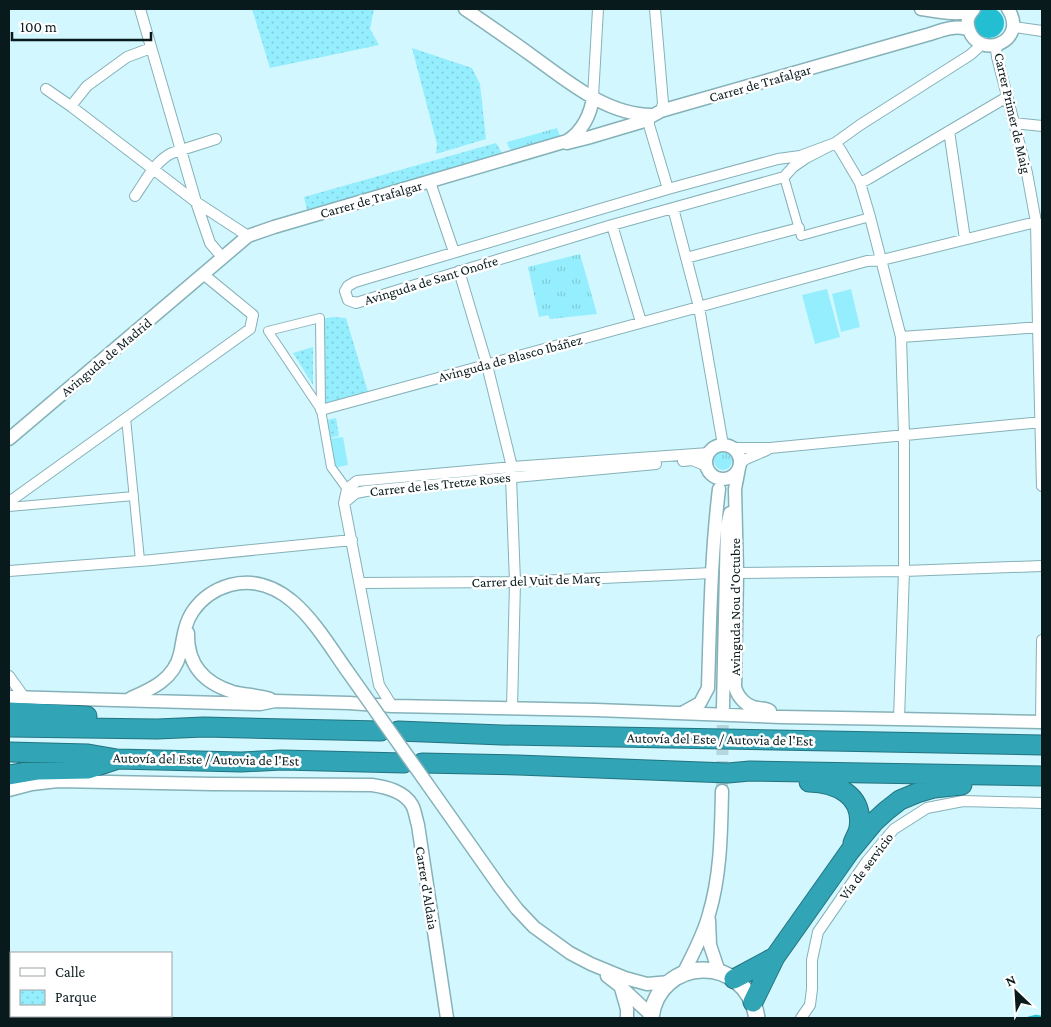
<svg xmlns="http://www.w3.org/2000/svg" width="1051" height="1027" viewBox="0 0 1051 1027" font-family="'Crimson Pro',serif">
	<defs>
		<pattern id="grass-tufts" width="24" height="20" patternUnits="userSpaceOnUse" patternTransform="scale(1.25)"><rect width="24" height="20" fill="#95eefd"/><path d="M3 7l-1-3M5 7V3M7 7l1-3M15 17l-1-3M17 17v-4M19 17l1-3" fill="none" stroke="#7fccd8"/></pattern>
		<pattern id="park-dots" width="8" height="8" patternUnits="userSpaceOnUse" patternTransform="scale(1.25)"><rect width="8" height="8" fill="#95eefd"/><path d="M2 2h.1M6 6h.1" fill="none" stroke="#7fccd8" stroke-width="1.8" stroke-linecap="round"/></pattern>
	</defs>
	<rect width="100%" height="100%" fill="#d3f7fe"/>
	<path fill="url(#grass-tufts)" d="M557,128L560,136L512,150L509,148L507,142Z
		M580,254L597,314L550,319L548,315L539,317L528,267Z
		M714 461a9 9 0 1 1 18 0a9 9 0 1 1-18 0Z"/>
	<path fill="url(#park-dots)" d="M252,9H374L370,29L379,45L270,68Z
		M412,48L472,68L480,84L486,139L436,154L437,144Z
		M496,143L502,153L307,210L304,197Z
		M333,317L346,318L368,392L326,405L323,319Z
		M313,347V385L293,353Z
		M336,418L339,436L329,438L326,420Z"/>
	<path fill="#95eefd" d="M827,289L840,337L815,344L802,295Z
		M851,289L860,327L841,332L832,294Z
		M343,437L348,465L333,468L328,439Z"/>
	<path fill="#24bed3" d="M974 23a15 15 0 1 1 30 0a15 15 0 1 1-30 0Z"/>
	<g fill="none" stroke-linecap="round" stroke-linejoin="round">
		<path stroke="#24bed3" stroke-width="2.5" d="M1028,1018L1036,1016L1042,1017"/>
		<path stroke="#b5d6dc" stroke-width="12" stroke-dasharray="12 6" stroke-linecap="butt" d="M722,791L723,707"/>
		<defs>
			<path id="pedestrian" d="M784,177L801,236L870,217
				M321,410L320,318L268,331L321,410L331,467L347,489
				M126,418L140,560
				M9,507L134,496"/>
			<path id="minor" d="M140,9L196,202L210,243L222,257
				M655,9L663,103L661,111
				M1014,27L1042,31
				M999,44L996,49L997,57L1027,173L1036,222L1038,327L1042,486
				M46,89L72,107L196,202L248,236
				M593,97L598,9
				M71,106L87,86L127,57L151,48
				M652,115L649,120V125L668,189
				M1014,123L1042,126
				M949,131L965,239
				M835,143L800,156L778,159L668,189L355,282L348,286L345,291L348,300L356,303L612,225L784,177L793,167L806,158L835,143L860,125L970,55L978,48V42
				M835,143L840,149L860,183L870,217L901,337L904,435V571L899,719
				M430,182L454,252
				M860,183L868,179L1007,97
				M135,196C145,182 155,161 172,153L216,139
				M673,208L699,307L723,445
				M612,225L641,322
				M686,258L799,228
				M459,271L487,365L512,467L511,477L515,582L512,708
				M901,337L1042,327
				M321,410L867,261L882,260L1036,222L1042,224
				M732,448H770L1042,422
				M683,461L692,460L707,466
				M740,463L746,459L767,450
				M9,502L250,329L253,315L203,274
				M344,503L356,493L366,491L656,464
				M9,571L152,560L352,540
				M737,573L904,571L1042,566
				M360,583L515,582L712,573
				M9,676L24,697
				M392,706L379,685L344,503L347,489L357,481L512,467L709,453
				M1041,722L1042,640
				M801,1018L810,1005L812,989V960L818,932L867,861L894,829L927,808L963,801L1042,803"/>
			<path id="tertiary" d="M465,9C487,24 509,39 531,55C566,80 606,115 652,115
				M921,9C937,11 956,16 972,11
				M974,9C968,16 966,21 969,30C980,61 1029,41 1008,9
				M567,143L587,138L641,122L661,111L671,108L923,36C936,33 955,23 969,30
				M9,439L248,236L274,227L567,141C582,132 591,114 593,97
				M706 462a17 17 0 1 1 34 0a17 17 0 1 1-34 0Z
				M739,468L735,489L737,573L735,687C738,698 747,707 758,708C763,709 766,708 770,711
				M188,633C187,664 203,683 233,692C245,695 257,695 270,699
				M9,697L260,704L275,701L349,703L392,706L596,710L781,717L899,719L1042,722
				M131,698C152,689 174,679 180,654C183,640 184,624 193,611C202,598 216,589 230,585C287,570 320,633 348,672
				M723,707L727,526L730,513
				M682,713L700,703L708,688C710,622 711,555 719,489
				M428,785L500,887L517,909L534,927L570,953L591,964L625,978L647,984L670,982
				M9,790L32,784L58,781L212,784L372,785C386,787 404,791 412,805C415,810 416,819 418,825L447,1018
				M709,920L710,945L719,972
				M683,974C692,956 704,934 709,914C721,874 721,832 722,791
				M607,976L620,986L651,1015
				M621,988L627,1009V1018"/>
			<path id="secondary" d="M651,1018C658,956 746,952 757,1018"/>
			<path id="motorway" d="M9,712L87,716
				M9,727L157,729L204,727L381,731
				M398,731L502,735L1042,745
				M9,752L88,754L117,759L241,762L282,760L404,763
				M422,763L518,765L728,773L750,771L1042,776
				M9,775L38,770L88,769L115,760
				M809,782C837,783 864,795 859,828C858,833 855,838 853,843
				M734,979L775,957
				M753,1002L775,957L850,851L874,822L886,811L900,800L917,793L934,788L962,785"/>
		</defs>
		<use href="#pedestrian" stroke="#85b1b8" stroke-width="10"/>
		<use href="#minor" stroke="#85b1b8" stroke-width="12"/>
		<use href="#tertiary" stroke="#85b1b8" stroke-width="15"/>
		<use href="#secondary" stroke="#85b1b8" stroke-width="18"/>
		<use href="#motorway" stroke="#237480" stroke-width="21"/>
		<use href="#pedestrian" stroke="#fff" stroke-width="8"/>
		<use href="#minor" stroke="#fff" stroke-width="10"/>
		<use href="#tertiary" stroke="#fff" stroke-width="12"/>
		<use href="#secondary" stroke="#fff" stroke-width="15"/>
		<use href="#motorway" stroke="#31a4b6" stroke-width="19"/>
		<defs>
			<path id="tertiary-bridge" d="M348,672L428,785"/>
		</defs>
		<use href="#tertiary-bridge" stroke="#85b1b8" stroke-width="15" stroke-linecap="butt"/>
		<use href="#tertiary-bridge" stroke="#fff" stroke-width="12"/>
	</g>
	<g text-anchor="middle" stroke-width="5" stroke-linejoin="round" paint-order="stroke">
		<g font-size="14" fill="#091a1d" stroke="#fff">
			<text transform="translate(760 83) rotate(-16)" y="5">Carrer de Trafalgar</text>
			<text transform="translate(1013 113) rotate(77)" y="5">Carrer Primer de Maig</text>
			<text transform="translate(371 199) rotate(-16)" y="5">Carrer de Trafalgar</text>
			<text transform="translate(431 280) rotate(-17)" y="5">Avinguda de Sant Onofre</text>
			<text transform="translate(106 357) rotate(-40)" y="5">Avinguda de Madrid</text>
			<text transform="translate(510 358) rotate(-15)" y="5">Avinguda de Blasco Ibáñez</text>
			<text transform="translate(440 484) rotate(-6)" y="5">Carrer de les Tretze Roses</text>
			<text transform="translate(536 580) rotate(-2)" y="5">Carrer del Vuit de Març</text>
			<text transform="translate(735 607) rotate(-90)" y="5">Avinguda Nou d'Octubre</text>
			<text transform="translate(720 739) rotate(1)" y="5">Autovía del Este / Autovia de l'Est</text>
			<text transform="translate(206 759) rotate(1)" y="5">Autovía del Este / Autovia de l'Est</text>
			<text transform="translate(866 866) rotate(-53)" y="5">Vía de servicio</text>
			<text transform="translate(427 888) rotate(81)" y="5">Carrer d'Aldaia</text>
		</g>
	</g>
	<rect width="1051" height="1027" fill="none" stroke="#091a1d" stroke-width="20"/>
	<rect x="10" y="952" width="162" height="65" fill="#ffffff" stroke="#9da3a5"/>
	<rect x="20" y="968" width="25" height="8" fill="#ffffff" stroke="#9da3a5"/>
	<text x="55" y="977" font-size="15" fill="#091a1d">Calle</text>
	<rect x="20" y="990" width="25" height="15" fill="url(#park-dots)" stroke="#9da3a5"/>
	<text x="55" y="1002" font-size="15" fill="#091a1d">Parque</text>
	<g transform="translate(1016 992) rotate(335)" stroke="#ffffff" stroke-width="4" paint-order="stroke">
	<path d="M0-4L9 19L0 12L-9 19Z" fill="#091a1d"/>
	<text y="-8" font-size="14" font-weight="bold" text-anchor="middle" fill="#091a1d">N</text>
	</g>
	<path d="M12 32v8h139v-8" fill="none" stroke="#091a1d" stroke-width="2.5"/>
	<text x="20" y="32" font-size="15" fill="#091a1d" stroke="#ffffff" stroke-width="4" paint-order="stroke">100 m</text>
</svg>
